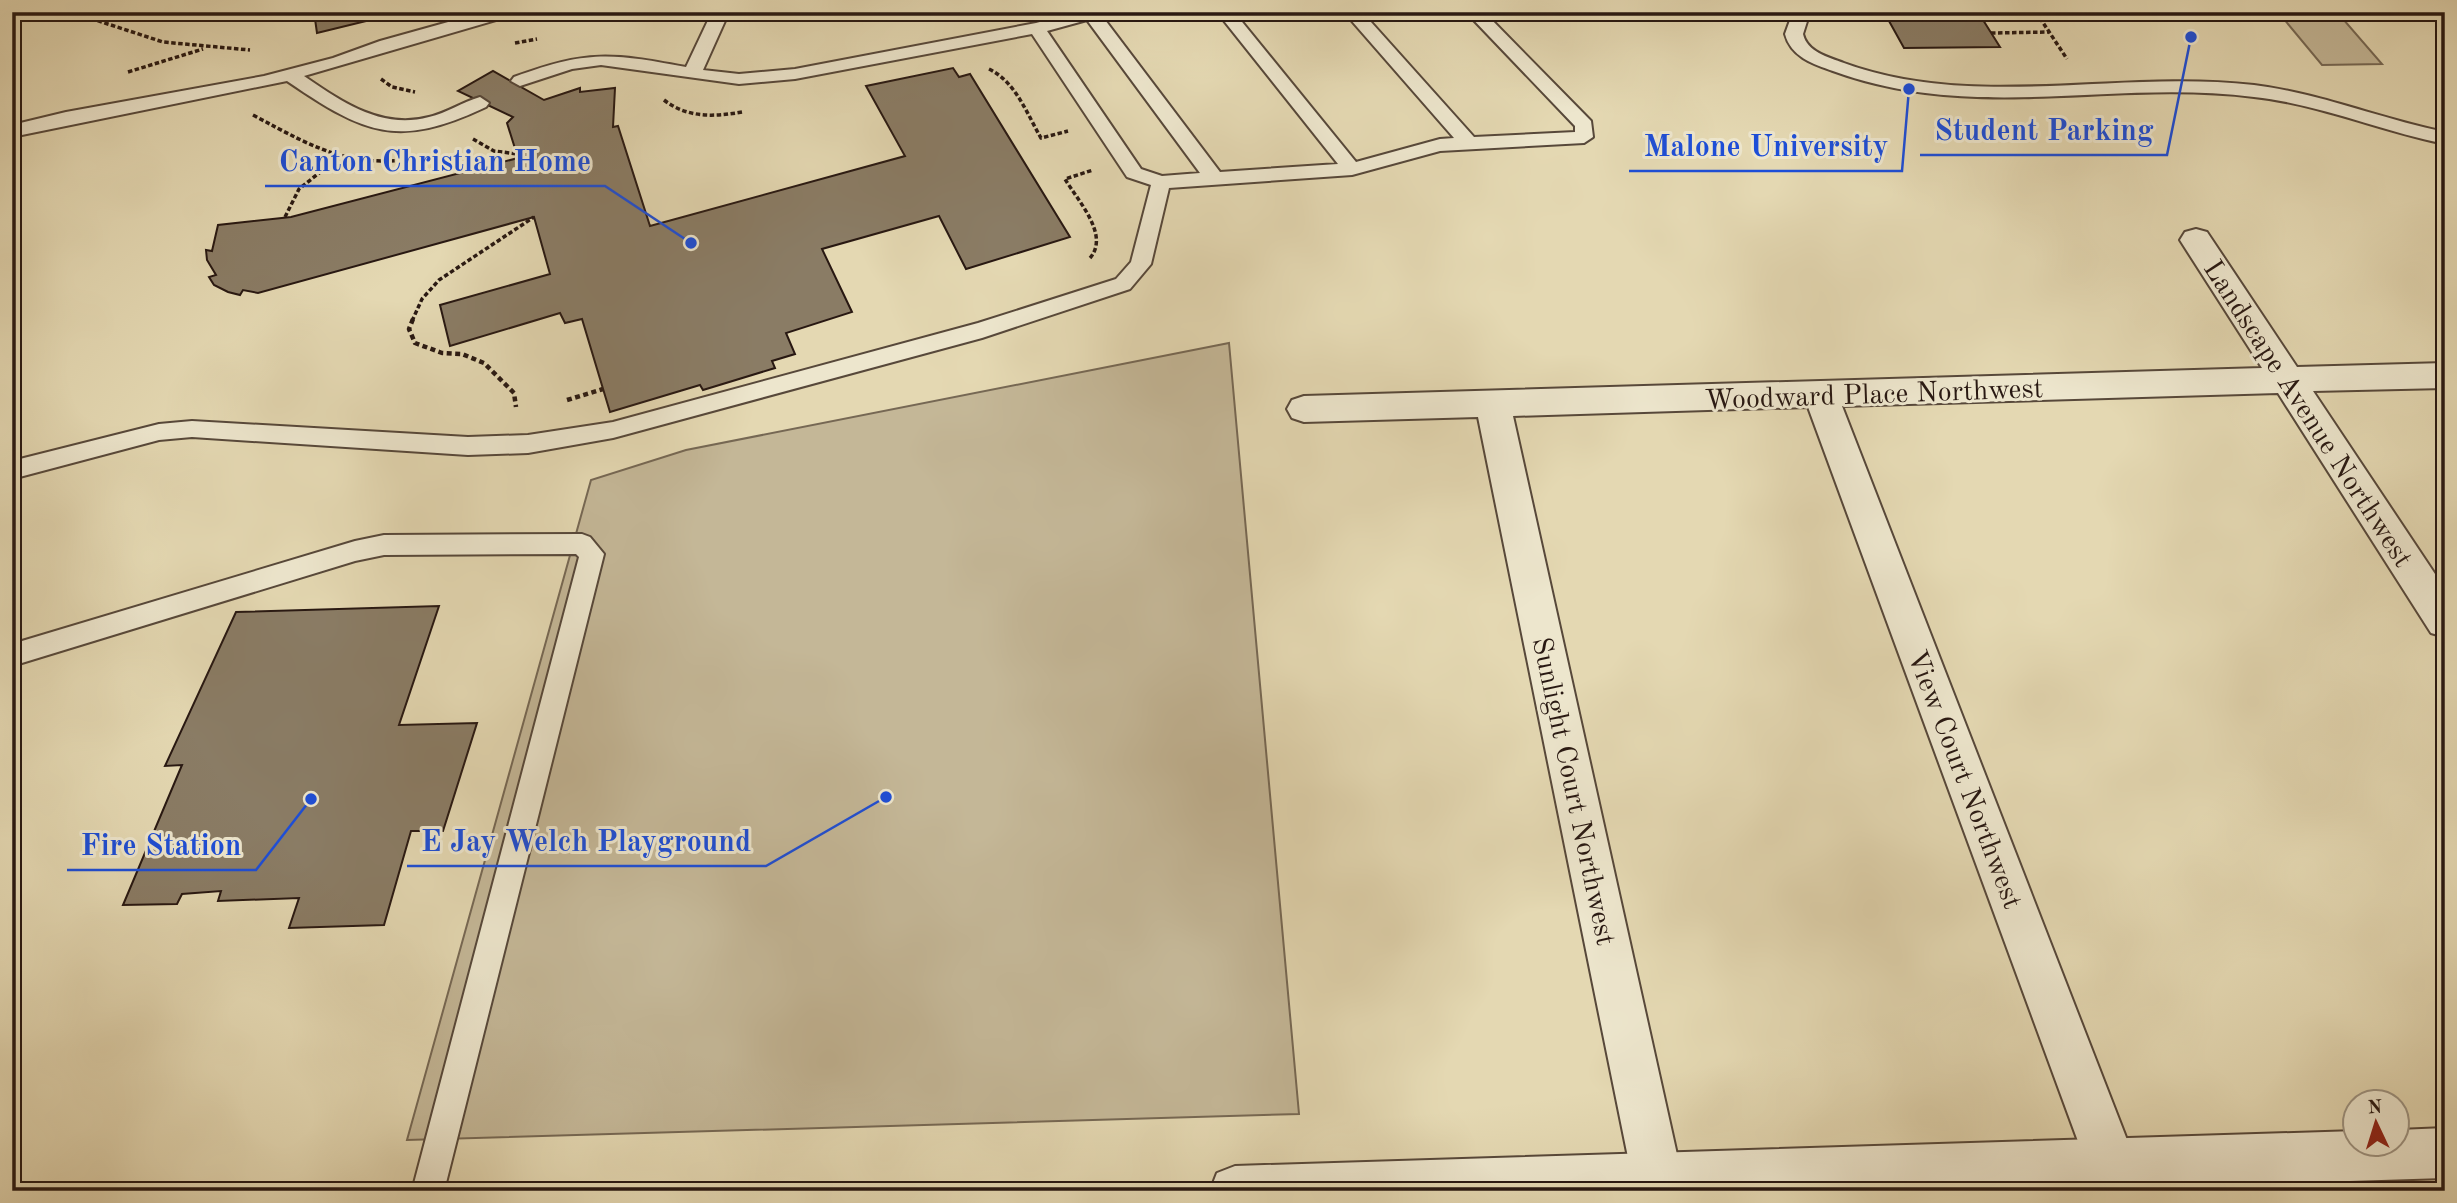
<svg xmlns="http://www.w3.org/2000/svg" width="2457" height="1203" viewBox="0 0 2457 1203" font-family="'Old Standard TT',serif">
	<rect width="100%" height="100%" fill="#e4d8b2"/>
	<filter id="stains"><feTurbulence type="fractalNoise" baseFrequency=".00286" numOctaves="4"/><feColorMatrix values="0 0 0 0 .2 0 0 0 0 .09 0 0 0 0 .02 0 0 0 .5 -.17"/></filter>
	<radialGradient id="worn" r=".72"><stop offset=".6" stop-color="#630" stop-opacity="0"/><stop offset="1" stop-color="#630" stop-opacity=".3"/></radialGradient>
	<path fill="#c4b797" stroke="#766854" stroke-width="2" d="M2278,12H2337L2382,64L2322,65Z
		M1229,343L1299,1114L407,1140L591,480L686,450Z"/>
	<path fill="#8a7c65" stroke="#281812" stroke-width="2" d="M314,12H403L317,33Z
		M1884,12H1978L2000,47L1904,48Z
		M953,68L959,77L970,74L1070,237L966,269L939,216L822,249L852,312L786,333L795,354L772,361L775,368L703,390L700,385L610,412L582,319L565,323L560,313L450,346L440,305L550,274L534,217L258,293L243,290L240,295L228,292L214,285L209,277L216,275L207,260L206,250L212,251L218,225L291,217L518,158L507,123L513,117L458,91L493,71L544,100L580,88V92L615,88L613,127L618,126L650,226L905,156L866,86Z
		M439,606L399,725L477,723L443,831H411L384,925L289,928L299,898L218,901L221,891L182,894L177,904L123,905L182,765L165,766L236,612Z"/>
	<g fill="none" stroke-linecap="round" stroke-linejoin="round">
		<defs>
			<path id="service" d="M484,12H512L510,16L304,76C342,102 382,130 429,117C447,113 462,102 480,97L489,103L486,107C397,149 365,134 287,81L12,137V125L66,112L264,76L333,58L380,41Z
				M712,12H729L703,70L739,74L795,69L1036,23L1078,12H1099L1220,172L1338,164L1217,12H1234L1356,162L1440,139L1454,138L1344,12H1362L1474,137L1575,132V126L1466,12H1484L1591,121L1593,137L1584,143L1440,151L1352,175L1169,188L1151,264L1130,289L982,338L613,438L528,453L468,455L192,437L159,440L12,479V461L159,424L192,421L468,437L528,435L613,422L978,323L1116,279L1131,262L1151,185L1127,177L1032,34L795,79L739,84L601,65L572,69L520,86L511,81L514,77C587,50 611,53 686,67ZM1087,20L1200,173L1162,176L1141,169L1047,31Z
				M773,12H813C804,20 782,20 773,12Z
				M1793,12H1810L1803,34C1807,52 1828,57 1844,63C1977,111 2117,69 2254,85C2319,93 2381,119 2445,132V144C2381,131 2319,104 2254,97C2110,79 1975,123 1833,71C1813,64 1791,57 1785,34Z
				M582,534L590,537L604,554L444,1191H412L579,557L576,554L384,555L355,561L12,666V644L355,541L384,535Z"/>
			<path id="minor" d="M2196,229L2207,232L2297,367L2445,363V388L2313,391L2445,589V637L2431,633L2278,393L1842,406L2136,1163L2128,1180L2111,1188L2094,1180L2086,1163L1808,407L1513,416L1682,1177L1676,1191H1638L1632,1177L1478,417L1304,422L1292,418L1287,409L1292,400L1304,396L2262,368L2180,240L2185,232Z"/>
			<path id="tertiary" d="M2445,1128V1178L2032,1191H1210L1217,1173L1235,1166L2356,1131V1144H2398V1130Z"/>
		</defs>
		<use href="#service" stroke="#57483a" stroke-width="4"/>
		<use href="#minor" stroke="#57483a" stroke-width="4"/>
		<use href="#tertiary" stroke="#57483a" stroke-width="4"/>
		<path stroke="#281812" stroke-width="3.5" stroke-dasharray="4.5 2.5" stroke-linecap="butt" d="M71,12L163,42L250,50
			M2036,12L2067,59
			M1991,33L2049,32
			M515,43L537,39
			M989,69C1016,82 1027,114 1041,138L1068,131
			M128,72L203,49
			M381,79L392,87L415,92
			M664,100C687,118 714,117 742,112
			M253,115C320,151 354,171 432,156
			M473,139L494,151L518,154
			M285,217L299,189L338,158
			M1090,258C1110,235 1078,201 1065,179L1093,170
			M412,321L422,299L439,280L534,217"/>
		<path stroke="#281812" stroke-width="4.5" stroke-dasharray="5 3.5" stroke-linecap="butt" d="M413,319L409,329L415,343L442,353L462,354L484,363L514,393L516,407
			M567,400L603,389"/>
		<use href="#service" fill="#ede6cd" fill-rule="evenodd"/>
		<use href="#minor" fill="#ede6cd" fill-rule="evenodd"/>
		<use href="#tertiary" fill="#ede6cd" fill-rule="evenodd"/>
	</g>
	<g text-anchor="middle" stroke-width="6" stroke-linejoin="round" paint-order="stroke">
		<g font-size="28" fill="#281812" stroke="#ede6cd">
			<text transform="translate(1874 393) rotate(-2)" y="10">Woodward Place Northwest</text>
			<text transform="translate(2309 413) rotate(57)" y="10">Landscape Avenue Northwest</text>
			<text transform="translate(1966 779) rotate(69)" y="10">View Court Northwest</text>
			<text transform="translate(1575 791) rotate(78)" y="10">Sunlight Court Northwest</text>
		</g>
	</g>
	<path fill="none" stroke="#1d4ed8" stroke-width="2.5" d="M2191 37L2167 155H1920M1909 89L1902 171H1629M691 243L605 186H265M886 797L766 866H407M311 799L256 870H67"/>
	<g fill="#1d4ed8" stroke="#ede6cd" stroke-width="2.5">
		<circle cx="2191" cy="37" r="7"/>
		<circle cx="1909" cy="89" r="7"/>
		<circle cx="691" cy="243" r="7"/>
		<circle cx="886" cy="797" r="7"/>
		<circle cx="311" cy="799" r="7"/>
	</g>
	<g font-size="30" text-anchor="middle" font-weight="bold" fill="#1d4ed8" stroke="#ede6cd" stroke-width="6" stroke-linejoin="round" paint-order="stroke">
		<text x="2044" y="140">Student Parking</text>
		<text x="1766" y="156">Malone University</text>
		<text x="435" y="171">Canton Christian Home</text>
		<text x="586" y="851">E Jay Welch Playground</text>
		<text x="161" y="855">Fire Station</text>
	</g>
	<rect width="2457" height="1203" fill="none" stroke="#e4d8b2" stroke-width="42"/>
	<rect x="14" y="14" width="2429" height="1175" fill="none" stroke="#281812" stroke-width="3.5"/>
	<rect x="21" y="21" width="2415" height="1161" fill="none" stroke="#281812" stroke-width="2"/>
	<g transform="translate(2376 1123) rotate(356)"><circle r="33" fill="#ede6cd" stroke="#9e9482" stroke-width="2"/>
	<path d="M0-5L12 26L0 18L-12 26Z" fill="#8f2418"/>
	<text y="-10" font-size="19" font-weight="bold" text-anchor="middle" fill="#281812">N</text>
	</g>
	<rect width="100%" height="100%" filter="url(#stains)"/>
	<rect width="100%" height="100%" fill="url(#worn)"/>
</svg>
